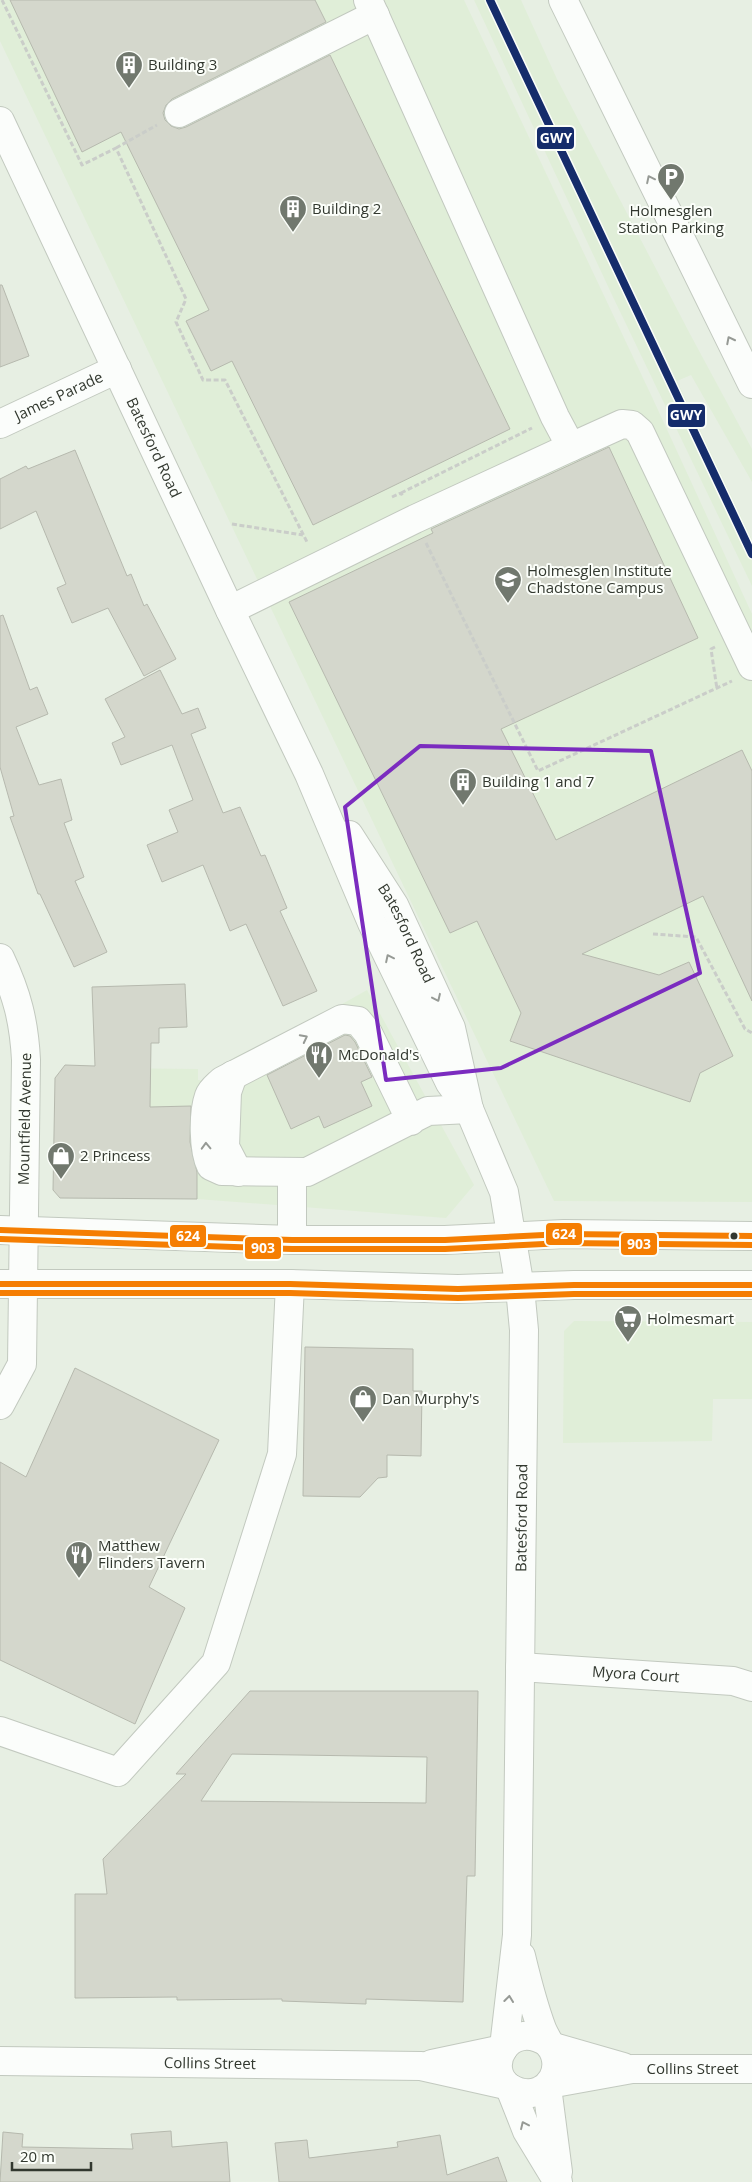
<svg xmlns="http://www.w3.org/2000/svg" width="752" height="2182" viewBox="0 0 752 2182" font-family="'Open Sans',sans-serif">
	<rect width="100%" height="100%" fill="#e7efe3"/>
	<path fill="#e0eed8" d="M0,0H464L652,397L752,614V1202L554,1201L0,41Z
		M474,0H521L557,79L690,334L752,449V482L691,375L677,381L752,540V586L613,297Z
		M367,990L474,1185L446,1218L197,1199H162L103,1068L198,1069V1080L209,1081L235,1057L328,1012Z
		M574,1321L752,1322V1399H713L712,1441L563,1443L564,1331Z"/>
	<path fill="#d4d7cc" stroke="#b6b9ae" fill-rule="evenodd" d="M10,0H315L326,22L172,99L166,105L163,113L165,120L171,126L179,129L186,127L330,55L510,429L313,525L232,361L211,371L186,321L209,310L121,132L82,152Z
		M0,285H2L29,356L0,367Z
		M609,447L698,638L501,729L556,840L742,750L752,771V1001L703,896L582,954L659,975L689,962L733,1056L700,1073L690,1102L510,1041L521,1013L477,921L450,933L289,602L433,533L431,529Z
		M75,450L127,576L131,574L144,606L147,604L176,659L144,676L108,608L72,623L57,588L66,584L36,511L0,529V479L26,466L28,469Z
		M3,615L30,690L37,687L48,714L16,727L39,785L61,779L72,820L64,823L84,877L75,881L107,952L74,967L40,894H38L10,817L14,816L0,767V616Z
		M160,670L182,714L198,708L206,728L191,734L223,813L240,807L261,856L265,855L287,908L280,911L317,991L283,1006L246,924L230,931L203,865L162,882L147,845L178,832L169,810L193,800L172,745L121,765L112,743L125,737L105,699Z
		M185,984L187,1027L159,1028V1043H151L150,1107L191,1106L190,1142L197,1172V1199L60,1198L53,1190L55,1078L65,1065L95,1066L92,987Z
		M345,1035L350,1036L355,1042L372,1077L361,1082L372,1106L324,1128L319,1116L291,1129L267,1075Z
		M305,1347L413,1349V1391H422L421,1456L387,1455V1477L378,1478L360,1497L303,1496Z
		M75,1368L219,1440L149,1587L185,1608L135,1724L0,1660V1462L26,1477Z
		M250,1691H478L475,1876H467L463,2002L366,1999V2004L282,2001V1999L177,2000V1997L75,1998V1894H107L103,1859L186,1774H176ZM232,1754L427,1757L426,1803L201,1801Z
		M171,2131L172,2147L227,2142L230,2182H0L3,2132L23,2134L22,2147L133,2149L131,2134Z
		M440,2135L447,2175L498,2157L507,2182H279L275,2143L307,2140L309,2158L398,2147L397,2142Z"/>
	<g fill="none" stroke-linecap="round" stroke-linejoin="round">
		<defs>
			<g id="minor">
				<path d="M563,0L752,384"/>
				<path d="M179,113L375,15"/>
				<path id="s1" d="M0,424L117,369"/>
				<path d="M571,447L622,424L632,425L640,432L752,666"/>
				<path d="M230,610L415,519L571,447L555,417L368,0"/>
				<path d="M0,958C17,994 24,1021 26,1060L22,1364L0,1405"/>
				<path d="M233,1075L227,1092L225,1147L238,1172"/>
				<path d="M411,1121L368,1033L358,1021L342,1019L222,1081C218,1085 211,1090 209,1096C203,1113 203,1150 211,1166L222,1171L307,1172L428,1111L469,1109"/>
				<path d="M292,1240V1173"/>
				<path id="s2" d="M520,1667L733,1681L752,1687"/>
				<path d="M0,1731L118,1772L216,1663L282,1454L290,1284"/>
				<path d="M521,1956C527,1981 533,2005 542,2029C546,2039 555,2050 556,2060C558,2073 551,2086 539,2091C530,2095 519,2093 510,2088C481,2069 508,2017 548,2043"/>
				<path d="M550,2046L623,2067"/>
				<path id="s3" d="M504,2047L517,1935L524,1330L520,1288"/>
				<path id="s4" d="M0,2061L421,2066L506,2085"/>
				<path d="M432,2064L503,2049"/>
				<path id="s5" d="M549,2084L632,2069H752"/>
				<path d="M547,2087L558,2172"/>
				<path d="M510,2088L527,2131L558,2182"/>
			</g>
			<g id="major">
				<path id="s6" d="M0,121L230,610L309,774L372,923L450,1083L469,1109"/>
				<path id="s7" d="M349,835L394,905L451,1028L469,1109L504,1192L520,1288"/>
			</g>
			<path id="highway" d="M0,1230L292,1240H445L564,1234L752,1236
				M0,1284H290L458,1289L574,1285H752"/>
		</defs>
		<use href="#minor" stroke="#c2c9bf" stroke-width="30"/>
		<use href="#major" stroke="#c2c9bf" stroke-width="30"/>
		<use href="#highway" stroke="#c2c9bf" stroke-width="30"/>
		<path stroke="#cacdc9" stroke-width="3" stroke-dasharray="5 2.5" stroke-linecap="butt" d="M2,0L82,165L116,148L186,299L176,322L203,380H225L307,542
			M116,148L157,125
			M401,493L532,428
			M392,497L401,493L403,497
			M232,524L303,535
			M426,543L538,771L732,681
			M715,647L711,649L717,689
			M653,934L696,937L745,1029L752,1033"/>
		<use href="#minor" stroke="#fbfdfb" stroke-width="28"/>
		<use href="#major" stroke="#fbfdfb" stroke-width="28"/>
		<use href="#highway" stroke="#fbfdfb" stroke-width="28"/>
		<defs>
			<path id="bus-1" d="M0,1230L292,1240H445L564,1234L752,1236
				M0,1284H290L458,1289L574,1285H752"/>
			<path id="bus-2" d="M0,1239L292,1249H445L564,1243L752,1245
				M0,1293H290L458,1298L574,1294H752"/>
		</defs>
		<use href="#bus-1" stroke="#fbfef9" stroke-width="10"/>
		<use href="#bus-2" stroke="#fbfef9" stroke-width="10"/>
		<use href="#bus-1" stroke="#f57e02" stroke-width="6"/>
		<use href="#bus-2" stroke="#f57e02" stroke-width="6"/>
		<defs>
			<path id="rail-1" d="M490,0L752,554"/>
		</defs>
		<use href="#rail-1" stroke="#fbfef9" stroke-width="11"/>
		<use href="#rail-1" stroke="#152c6b" stroke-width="8"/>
	</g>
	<defs><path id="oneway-chevron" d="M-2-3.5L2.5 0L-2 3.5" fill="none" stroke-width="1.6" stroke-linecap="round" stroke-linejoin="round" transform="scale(1.25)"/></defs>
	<g stroke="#969a95">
		<use href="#oneway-chevron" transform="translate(650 179) rotate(-116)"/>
		<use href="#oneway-chevron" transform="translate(730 340) rotate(-117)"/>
		<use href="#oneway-chevron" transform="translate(389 958) rotate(-116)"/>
		<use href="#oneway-chevron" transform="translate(437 998) rotate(65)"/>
		<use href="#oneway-chevron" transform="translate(304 1038) rotate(-27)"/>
		<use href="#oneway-chevron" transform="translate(206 1146) rotate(-92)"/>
		<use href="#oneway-chevron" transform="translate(509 1999) rotate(-83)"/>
		<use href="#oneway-chevron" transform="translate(524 2125) rotate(-115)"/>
	</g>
	<path fill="none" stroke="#7b2cbf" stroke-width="4" stroke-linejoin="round" d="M420,746L651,751L700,973L501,1068L386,1080L345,807Z"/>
	<defs>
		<symbol id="building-pin" viewBox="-11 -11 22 30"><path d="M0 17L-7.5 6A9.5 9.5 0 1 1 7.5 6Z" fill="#71786e" stroke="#fbfef9"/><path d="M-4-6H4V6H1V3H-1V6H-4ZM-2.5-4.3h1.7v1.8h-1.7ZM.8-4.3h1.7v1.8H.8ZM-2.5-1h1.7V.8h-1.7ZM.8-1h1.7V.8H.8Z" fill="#fff"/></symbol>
		<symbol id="parking-pin" viewBox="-11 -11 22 30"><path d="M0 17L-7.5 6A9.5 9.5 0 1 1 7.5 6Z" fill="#71786e" stroke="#fbfef9"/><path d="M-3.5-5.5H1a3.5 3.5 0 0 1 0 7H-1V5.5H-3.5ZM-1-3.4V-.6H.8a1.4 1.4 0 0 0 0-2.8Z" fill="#fff"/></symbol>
		<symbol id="university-pin" viewBox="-11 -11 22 30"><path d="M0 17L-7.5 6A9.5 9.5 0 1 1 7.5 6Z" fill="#71786e" stroke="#fbfef9"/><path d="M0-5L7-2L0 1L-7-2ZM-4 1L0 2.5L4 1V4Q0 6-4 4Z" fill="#fff"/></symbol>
		<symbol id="restaurant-pin" viewBox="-11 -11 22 30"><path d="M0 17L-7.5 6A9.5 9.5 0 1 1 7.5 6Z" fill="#71786e" stroke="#fbfef9"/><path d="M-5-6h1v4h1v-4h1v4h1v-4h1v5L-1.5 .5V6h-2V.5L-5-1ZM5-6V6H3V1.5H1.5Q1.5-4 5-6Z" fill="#fff"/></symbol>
		<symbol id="shop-pin" viewBox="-11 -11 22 30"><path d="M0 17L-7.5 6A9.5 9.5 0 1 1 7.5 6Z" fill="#71786e" stroke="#fbfef9"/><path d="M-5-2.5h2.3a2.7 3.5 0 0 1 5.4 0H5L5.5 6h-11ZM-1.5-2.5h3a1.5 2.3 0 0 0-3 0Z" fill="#fff"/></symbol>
		<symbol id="supermarket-pin" viewBox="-11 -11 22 30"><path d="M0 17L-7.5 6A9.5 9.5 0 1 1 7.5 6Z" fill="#71786e" stroke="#fbfef9"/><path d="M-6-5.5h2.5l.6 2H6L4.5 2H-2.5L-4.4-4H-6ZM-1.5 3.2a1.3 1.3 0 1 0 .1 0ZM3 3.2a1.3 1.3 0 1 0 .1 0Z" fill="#fff"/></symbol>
	</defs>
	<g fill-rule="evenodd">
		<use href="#building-pin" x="113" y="49" width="32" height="43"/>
		<use href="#parking-pin" x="655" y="161" width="32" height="43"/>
		<use href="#building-pin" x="277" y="193" width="32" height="43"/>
		<use href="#university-pin" x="492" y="564" width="32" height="43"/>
		<use href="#building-pin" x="447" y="766" width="32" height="43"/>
		<use href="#restaurant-pin" x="303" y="1039" width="32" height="43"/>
		<use href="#shop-pin" x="45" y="1140" width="32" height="43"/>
		<use href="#supermarket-pin" x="612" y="1303" width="32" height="43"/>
		<use href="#shop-pin" x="347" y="1383" width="32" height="43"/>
		<use href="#restaurant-pin" x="63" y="1539" width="32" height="43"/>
	</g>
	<circle fill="#32382f" stroke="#fbfef9" stroke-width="2" cx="734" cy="1236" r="4.5"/>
	<g text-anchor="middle" stroke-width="4" stroke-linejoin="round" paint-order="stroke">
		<g font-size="15" fill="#32382f" stroke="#fbfef9" text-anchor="start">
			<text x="148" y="70">Building 3</text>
			<text x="312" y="214">Building 2</text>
			<text x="671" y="216" text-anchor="middle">Holmesglen<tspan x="671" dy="17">Station Parking</tspan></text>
			<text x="527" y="576">Holmesglen Institute<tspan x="527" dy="17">Chadstone Campus</tspan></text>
			<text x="482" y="787">Building 1 and 7</text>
			<text x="338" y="1060">McDonald's</text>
			<text x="80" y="1161">2 Princess</text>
			<text x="647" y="1324">Holmesmart</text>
			<text x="382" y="1404">Dan Murphy's</text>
			<text x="98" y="1551">Matthew<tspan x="98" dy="17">Flinders Tavern</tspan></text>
		</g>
		<g font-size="15" fill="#32382f" stroke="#fbfef9">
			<text dy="5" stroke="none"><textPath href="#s1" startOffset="65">James Parade</textPath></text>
			<text dy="5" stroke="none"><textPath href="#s6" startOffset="361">Batesford Road</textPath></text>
			<text dy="5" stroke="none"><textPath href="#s7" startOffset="114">Batesford Road</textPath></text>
			<text transform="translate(25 1119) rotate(-89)" y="5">Mountfield Avenue</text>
			<text dy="5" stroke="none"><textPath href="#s3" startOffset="530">Batesford Road</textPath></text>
			<text dy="5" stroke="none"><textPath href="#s2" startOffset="116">Myora Court</textPath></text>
			<text dy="5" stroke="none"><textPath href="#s4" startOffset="210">Collins Street</textPath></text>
			<text dy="5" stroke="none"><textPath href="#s5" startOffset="145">Collins Street</textPath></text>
		</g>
	</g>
	<g stroke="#fbfef9" stroke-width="2">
		<rect x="536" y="126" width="39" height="24" rx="5" fill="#152c6b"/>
		<rect x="667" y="403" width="39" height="25" rx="5" fill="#152c6b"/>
		<rect x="545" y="1222" width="38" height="24" rx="5" fill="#f57e02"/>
		<rect x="169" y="1224" width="38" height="24" rx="5" fill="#f57e02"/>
		<rect x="620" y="1232" width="38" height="24" rx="5" fill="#f57e02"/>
		<rect x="244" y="1236" width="38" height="24" rx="5" fill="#f57e02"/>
	</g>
	<g font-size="14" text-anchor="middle" font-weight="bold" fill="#fff">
		<text x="556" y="143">GWY</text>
		<text x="686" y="420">GWY</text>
		<text x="564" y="1239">624</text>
		<text x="188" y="1241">624</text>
		<text x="639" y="1249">903</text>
		<text x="263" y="1253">903</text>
	</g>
	<path d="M12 2162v8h79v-8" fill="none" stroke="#32382f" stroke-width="2.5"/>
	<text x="20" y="2162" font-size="15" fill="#32382f" stroke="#fbfef9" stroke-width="4" paint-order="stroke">20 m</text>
</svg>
